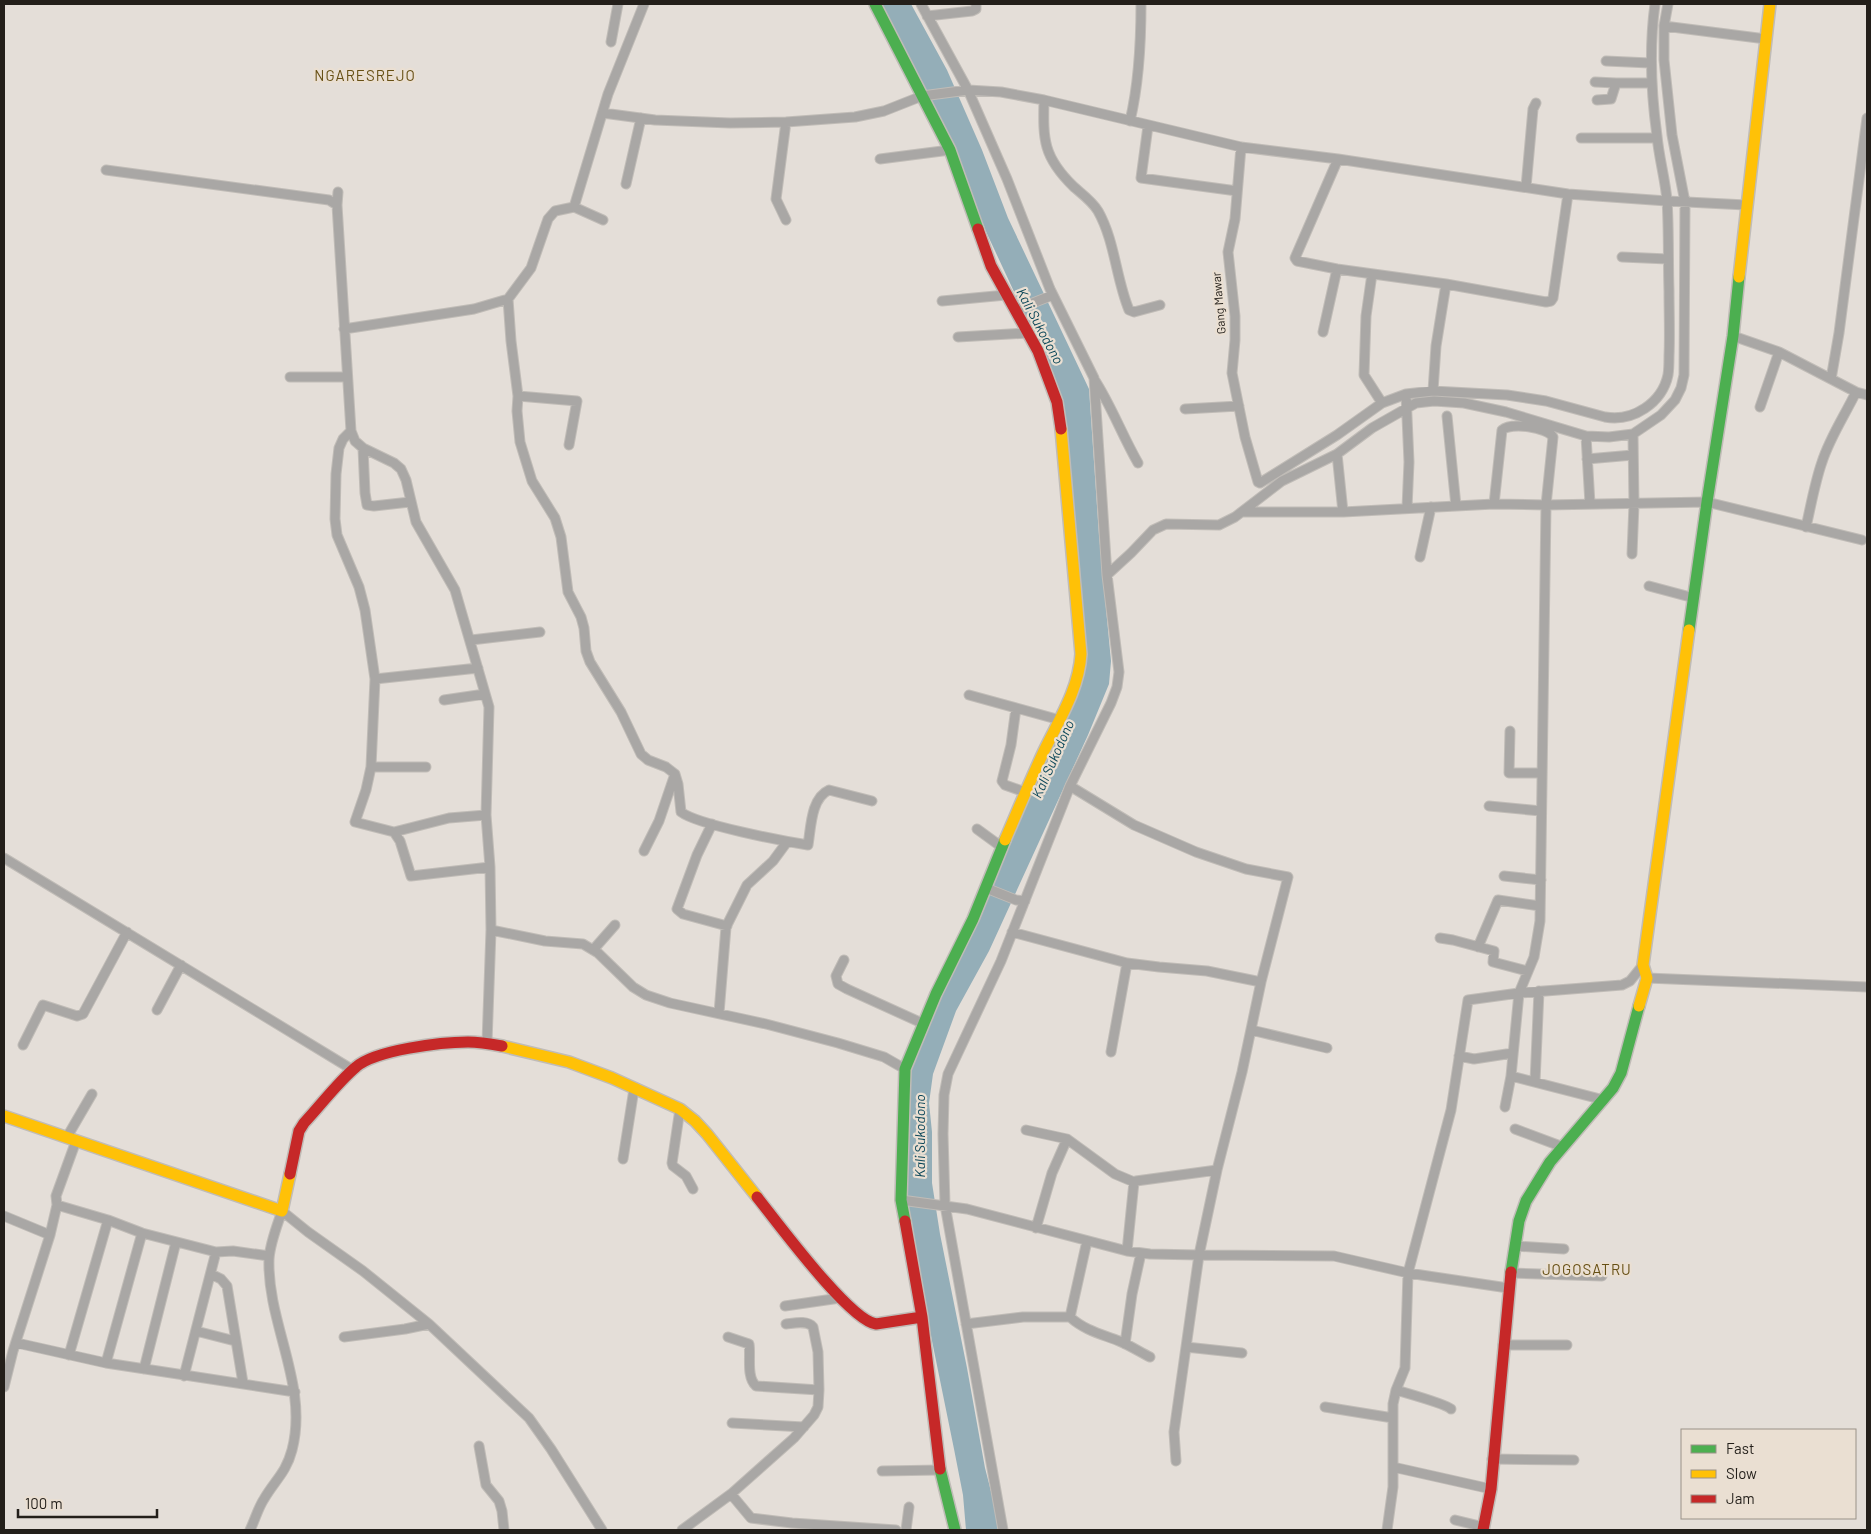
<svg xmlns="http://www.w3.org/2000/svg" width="1871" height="1534" viewBox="0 0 1871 1534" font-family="Barlow,sans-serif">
	<rect width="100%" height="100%" fill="#e4ded8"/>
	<path fill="#94aeb8" d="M880,4H911L947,70L982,150L1008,218L1089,389L1099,535L1111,661L1109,684L1088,735L989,951L956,1011L933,1074L929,1103L932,1132V1183L940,1234L967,1368L985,1468L1001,1530H966L963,1495L954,1449L906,1213L909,1066L1060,731L1083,667L1058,397L1037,341Z"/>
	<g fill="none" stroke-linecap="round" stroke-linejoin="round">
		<defs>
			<path id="street" d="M921,4L968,90L1007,179L1050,289L1094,378L1107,575L1119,672L1117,687L1111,703L1070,786L1001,961L948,1074L944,1095L943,1134L945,1205L1003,1530
				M927,16L972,11L976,9V4
				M1664,26L1766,39
				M611,42L618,4
				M1606,61L1650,63
				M1595,82L1616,83
				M1044,100C1043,140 1043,157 1074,187C1082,194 1092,201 1098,211C1115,241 1116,279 1129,310L1134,312L1160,305
				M1597,100L1611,99L1616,83H1651
				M603,113L655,120L730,123L786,122L855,117L884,111L922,96L968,90L1001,92L1044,100L1241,147L1338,159L1568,194L1667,201L1746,205
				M1130,121C1139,83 1141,43 1141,4
				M786,122L776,199L786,220
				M1148,126L1141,178L1237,191
				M1581,138H1657
				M1241,147L1235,219L1228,252L1235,316V340L1232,373L1245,437L1258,482L1260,483L1337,435L1382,403L1406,394L1433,391L1507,395L1546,401L1605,417C1633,422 1662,403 1668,375C1669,369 1669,362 1669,356C1670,334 1669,313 1669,291C1668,261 1669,230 1667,200C1665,178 1659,158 1657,136C1651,92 1649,48 1655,4
				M880,159L950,150
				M1338,159L1295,258L1297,261L1337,269L1446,284L1546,302L1551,301L1553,298L1568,194
				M106,170L329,200L337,205
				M626,184L641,118
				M1526,187L1533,109L1536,103
				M338,192L337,205L351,431L355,441L363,448L394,463L401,469L406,480L416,522L455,590L489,707L486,815L490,867L491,930L487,1043
				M603,220L574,207L608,94L644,4
				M1622,257L1668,259
				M1372,274L1366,316L1364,375L1382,403
				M508,299L511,341L518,396L517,411L520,442L532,481L555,518L561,537L568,592L581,617L584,628L586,651L590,662L621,712L641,754L648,760L666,767L675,774L678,784L681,812C698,825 783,841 808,845C811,827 811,798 829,790L872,801
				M942,301L1006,295
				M1015,310L1053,295
				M344,329L474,309L508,299L531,268L548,219L555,211L574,207
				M1323,332L1337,269
				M1733,336L1779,352L1856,392L1867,395
				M958,337L1028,333
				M290,377H347
				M1094,379C1111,405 1122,435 1138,463
				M1831,379L1839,333L1867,118
				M1433,391L1436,346L1446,284
				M1406,394L1409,462L1407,508
				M518,396L577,401L569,445
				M1760,407L1779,352
				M1185,409L1239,406
				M1447,416L1456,506
				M351,431L343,439L339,448L336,474L335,519L337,535L359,587L365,610L375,679L371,767L366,790L355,822L394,832L449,818L486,815
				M1586,436L1590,504
				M363,448L365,493L367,505L374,506L410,502
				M1337,454L1343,512
				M1587,459L1633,455
				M1494,504L1502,430C1511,422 1547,427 1553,437L1546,505L1540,921L1534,957L1519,993L1511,1076L1505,1107
				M1242,512H1343L1494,504L1546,505L1707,502L1862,540
				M1806,527C1811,505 1815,482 1822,462C1830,437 1845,415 1856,392
				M1632,554L1634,504L1633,434
				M1420,557L1431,507
				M1107,575L1131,553L1153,530L1166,524L1219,525L1235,517L1282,481L1337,454L1372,428L1416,403L1434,401L1464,403L1506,412L1586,436L1609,437L1633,434L1661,415L1675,400L1681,388L1684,375L1685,202L1672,135L1664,60V26L1668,4
				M1649,586L1694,598
				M471,640L540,632
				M375,679L478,668
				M969,695L1060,720
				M444,700L485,694
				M1016,708L1011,745L1002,781L1005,785L1025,792
				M1510,731L1509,773H1542
				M371,767H426
				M1070,786L1134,825L1196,852L1246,869L1288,877L1261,982L1242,1072L1217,1170L1199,1255L1174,1432L1176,1461
				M1489,806L1541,811
				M712,824L697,855L677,909L683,914L727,926
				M977,829L1003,848
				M394,832L400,841L411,876L490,867
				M644,851L659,821L675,774
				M4,858L353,1070
				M1504,876L1541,880
				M986,888L1016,900L1025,901
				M491,930L545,941L583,944L598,953L633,987L646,995L670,1003L766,1024L838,1043L884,1057L905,1069
				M1012,932L1127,963
				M1440,938L1453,940L1494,951L1493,962L1527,971
				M1478,947L1498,900L1540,906
				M593,950L615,925
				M844,960L836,976L838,984L847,989L924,1024
				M1647,978L1867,987
				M157,1010L181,965
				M719,1013L726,927L747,885L773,861L787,842
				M1251,1030L1327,1048
				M23,1045L43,1005L77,1016L83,1014L127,932
				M1111,1052L1127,963L1159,967L1207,971L1261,982
				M1459,1056L1474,1059L1513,1053
				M1511,1076L1604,1100
				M1535,1082L1539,991
				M680,1109L672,1163L673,1166L686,1176L693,1189
				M1515,1129L1563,1147
				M1026,1130L1067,1139L1115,1174L1134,1182L1136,1181L1217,1170
				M67,1137L92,1094
				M623,1159L634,1089
				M901,1200L967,1209L1127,1251L1150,1254L1199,1255L1334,1256L1408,1273L1508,1288
				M57,1205L108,1220L142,1233L216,1252L233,1251L269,1256
				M4,1216L50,1235
				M1036,1228L1052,1173L1067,1139
				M1515,1246L1564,1249
				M1127,1251L1134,1182
				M1510,1273L1602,1276
				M211,1274L221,1279L227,1286L243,1383
				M785,1306L840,1298
				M1070,1317L1087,1241
				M966,1324L1023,1317H1070C1084,1330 1101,1334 1119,1341C1129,1345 1140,1352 1150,1357
				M196,1331L235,1341
				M344,1337L405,1329L429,1324
				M728,1337L749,1344C751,1356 746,1377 756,1386L819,1390
				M17,1343L106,1363L295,1392
				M1125,1344L1132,1294L1141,1253
				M1503,1345H1567
				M1186,1347L1242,1353
				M69,1355L108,1220
				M106,1363L142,1233
				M144,1369L176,1242
				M184,1376L216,1252
				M4,1387L13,1351L50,1235L57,1205L56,1196L76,1141
				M1396,1390C1406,1393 1446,1404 1451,1409
				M1325,1407L1393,1418
				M732,1423L804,1427
				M479,1446L486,1485L499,1501L502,1511L504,1530
				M1492,1459L1574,1460
				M1393,1467L1491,1489
				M882,1471L940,1470
				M731,1494L751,1518L792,1523L896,1530
				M1455,1520L1484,1527
				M250,1530C255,1520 258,1508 264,1499C275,1480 286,1473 292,1450C309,1385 267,1324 269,1259C270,1243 277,1226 282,1211L308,1232L363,1271L429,1324L529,1418L551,1449L602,1530
				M682,1530L731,1494L794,1438L814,1415L818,1407L819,1390L818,1352L813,1327C807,1320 795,1323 786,1324
				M906,1530L909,1507
				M1387,1530L1393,1487V1404L1396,1390L1405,1368L1408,1273L1451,1110L1468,1000L1519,993L1622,985L1630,981L1643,965"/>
			<path id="fast" d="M875,4L950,150L978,229
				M1689,630L1707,502L1733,336L1739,277
				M905,1221L901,1200L905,1069L936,994L973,919L1005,840
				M1511,1272L1519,1221L1526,1201L1550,1162L1613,1088L1621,1073L1639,1006
				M940,1469L955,1530"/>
			<path id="slow" d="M1739,277L1770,4
				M1005,840C1018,810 1030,781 1044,751C1059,720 1079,689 1081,654L1061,429
				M1639,1006L1647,978L1643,965L1689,630
				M502,1046L569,1062L612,1078L680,1109L695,1121L707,1134L757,1197
				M4,1116L282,1211L290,1174"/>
			<path id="jam" d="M978,229L991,266L1038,351L1057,402L1061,429
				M290,1174L299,1131L304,1123C321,1105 337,1083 356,1067C375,1050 442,1042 468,1042C480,1042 491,1044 502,1046
				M757,1197C777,1222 849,1320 876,1324L922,1317
				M905,1221L922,1317L940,1469
				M1483,1530L1491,1489L1511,1272"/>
		</defs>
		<use href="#street" stroke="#c0bcb7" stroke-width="11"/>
		<use href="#fast" stroke="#c0bcb7" stroke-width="14"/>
		<use href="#slow" stroke="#c0bcb7" stroke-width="14"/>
		<use href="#jam" stroke="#c0bcb7" stroke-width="14"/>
		<use href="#street" stroke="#a9a7a5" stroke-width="9"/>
		<use href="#fast" stroke="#4caf50" stroke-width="11"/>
		<use href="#slow" stroke="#ffc107" stroke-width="11"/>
		<use href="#jam" stroke="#c62828" stroke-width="11"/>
	</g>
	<g text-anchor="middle" stroke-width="4.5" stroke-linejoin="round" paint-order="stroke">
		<g font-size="12" fill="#231f1a" stroke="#eadfd2">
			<text transform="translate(1219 303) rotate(-95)" y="4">Gang Mawar</text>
		</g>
		<g font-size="14" font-style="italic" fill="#0b4759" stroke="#eadfd2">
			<text transform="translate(1040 326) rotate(62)" y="5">Kali Sukodono</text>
			<text transform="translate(1053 759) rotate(-66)" y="5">Kali Sukodono</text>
			<text transform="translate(920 1136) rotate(-90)" y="5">Kali Sukodono</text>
		</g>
		<g font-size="15" letter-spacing="1" fill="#664f14" stroke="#eadfd2">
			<text x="365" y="81">NGARESREJO</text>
			<text x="1587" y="1275">JOGOSATRU</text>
		</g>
	</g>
	<rect width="1871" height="1534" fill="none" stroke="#231f1a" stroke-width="10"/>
	<rect x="1681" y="1429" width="175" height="90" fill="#eadfd2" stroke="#9a9288"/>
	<rect x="1691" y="1445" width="25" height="8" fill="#4caf50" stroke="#9a9288"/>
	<text x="1726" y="1454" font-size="15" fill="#231f1a">Fast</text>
	<rect x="1691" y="1470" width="25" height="8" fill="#ffc107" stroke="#9a9288"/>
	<text x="1726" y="1479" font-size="15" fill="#231f1a">Slow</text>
	<rect x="1691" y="1495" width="25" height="8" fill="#c62828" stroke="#9a9288"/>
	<text x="1726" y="1504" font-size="15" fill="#231f1a">Jam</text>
	<path d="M18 1509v8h139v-8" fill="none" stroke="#231f1a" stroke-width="2.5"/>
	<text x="25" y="1509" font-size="15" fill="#231f1a" stroke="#eadfd2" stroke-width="4" paint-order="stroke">100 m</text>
</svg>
